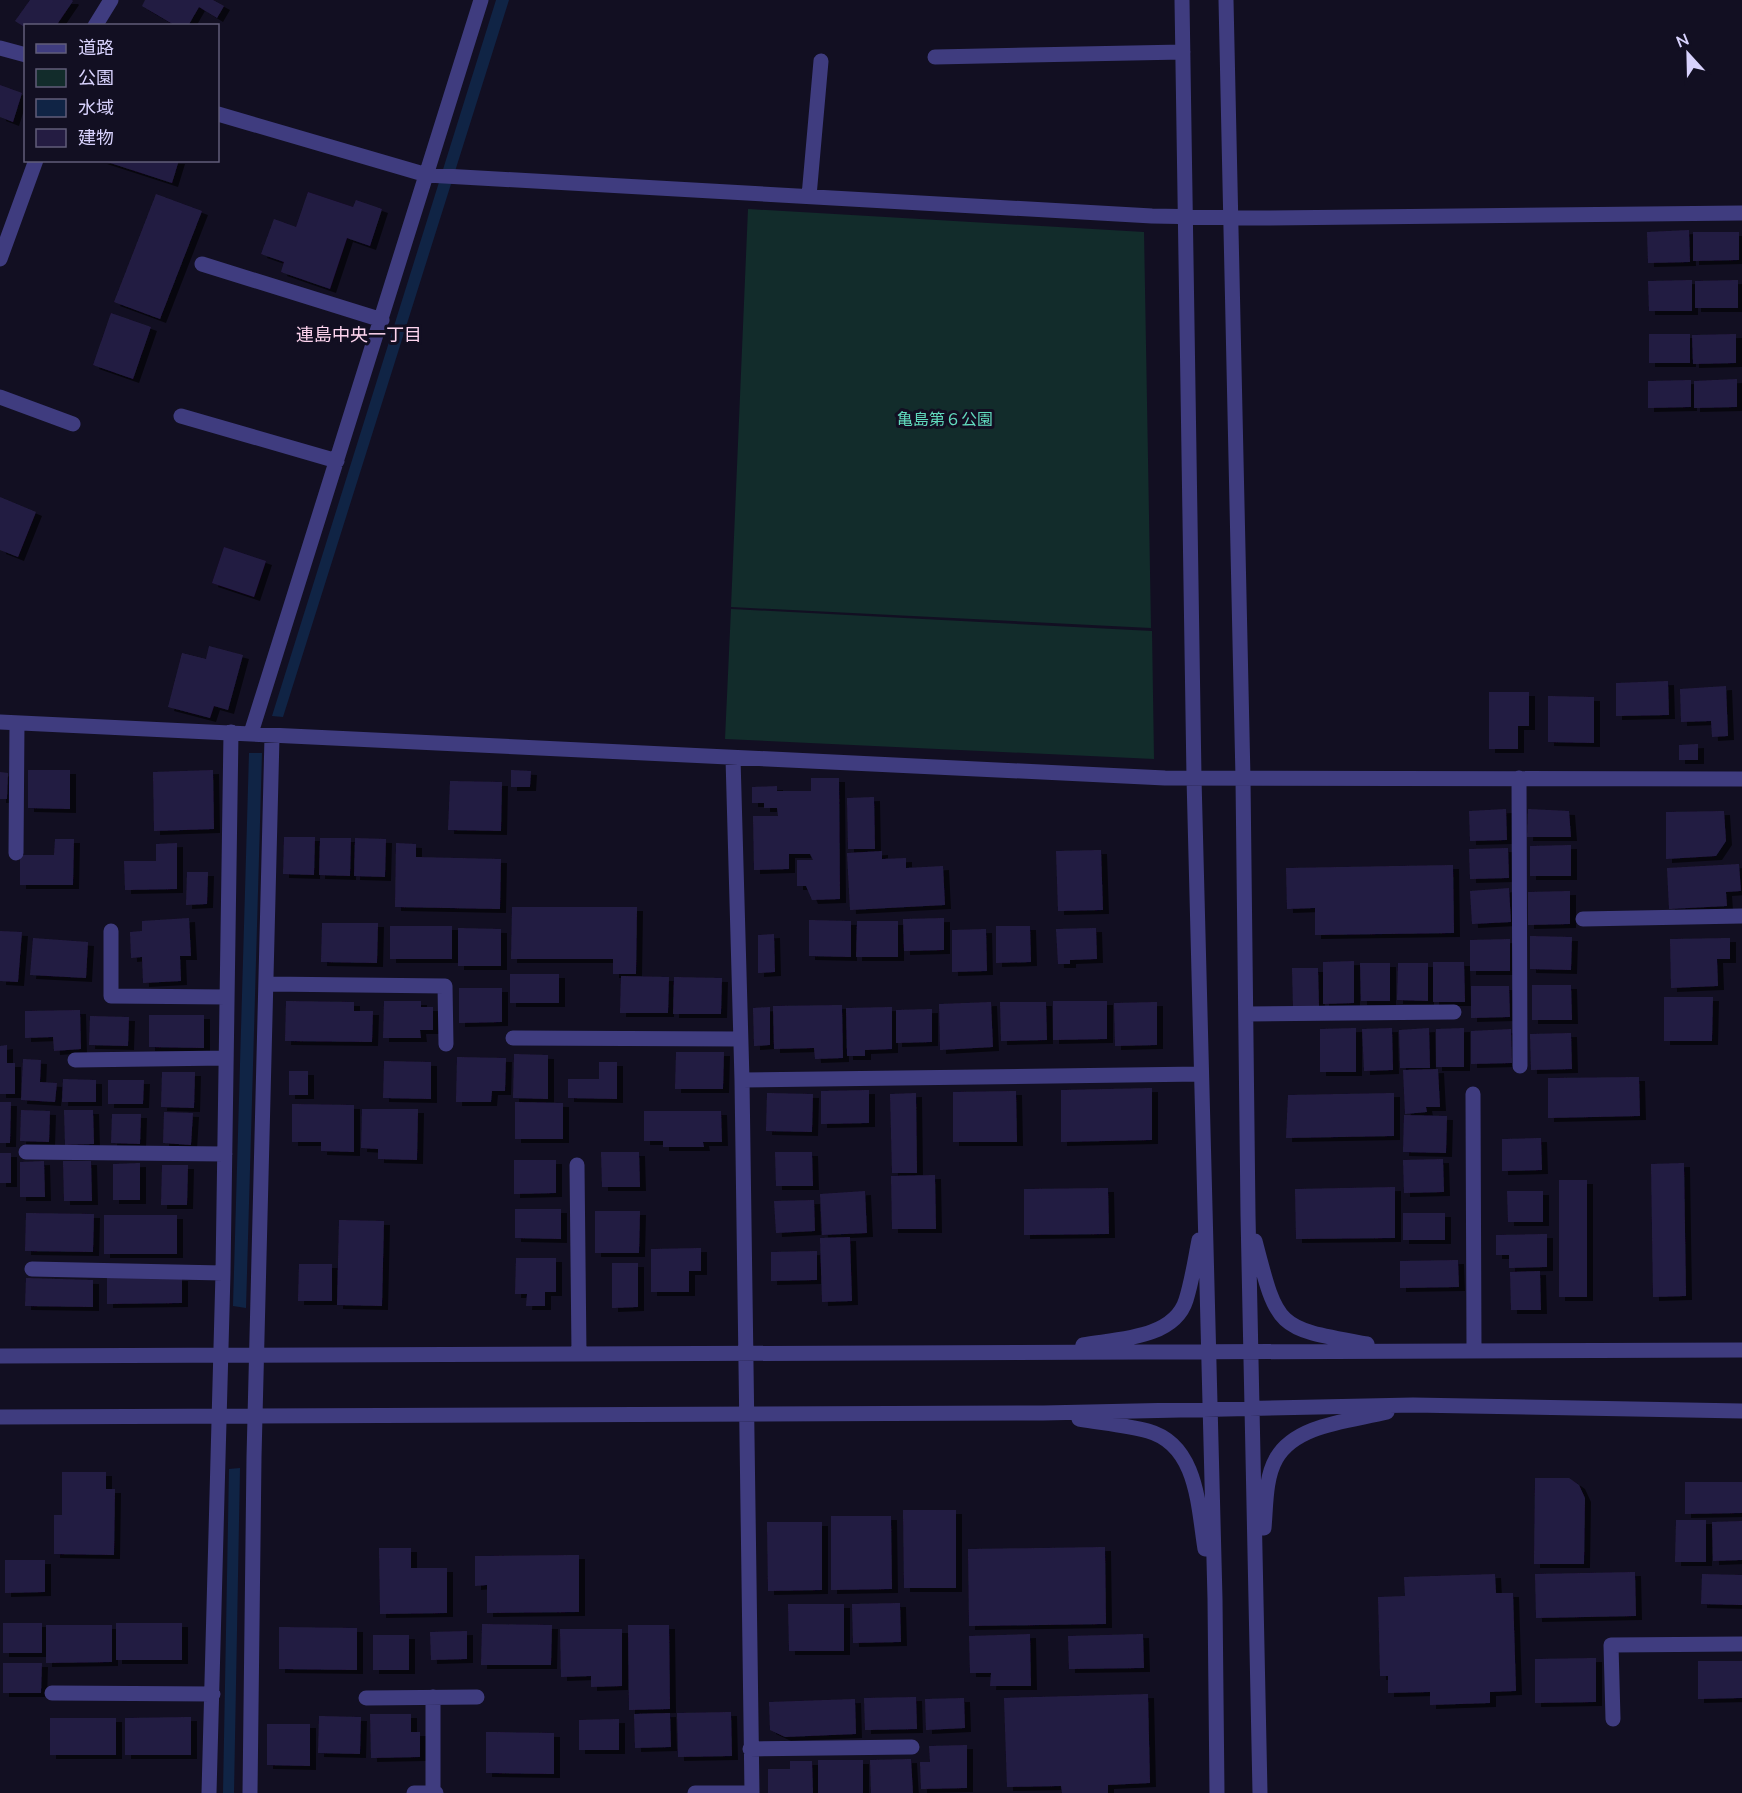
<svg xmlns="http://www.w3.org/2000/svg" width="1742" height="1793" viewBox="0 0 1742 1793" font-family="Mulish,'Noto Sans JP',sans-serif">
	<defs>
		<filter id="shadow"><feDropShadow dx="6" dy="4" stdDeviation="0" flood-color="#0009"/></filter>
	</defs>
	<rect width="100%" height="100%" fill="#120f22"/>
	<path fill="#122c2b" d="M748,209L1144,232L1151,628L731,607Z
		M731,609L1152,631L1154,759L725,739Z"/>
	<path fill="#102445" d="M496,0H509L283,717L272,716Z
		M249,753H262L246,1308L233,1306Z
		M240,1468L234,1793H223L229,1469Z"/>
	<path fill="#241c42" filter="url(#shadow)" d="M30,0H72L73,1L56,26H26V28L15,21Z
		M145,0H213L224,6L217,18L199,7L188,26H176L142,6Z
		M0,85L22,93L13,122L0,117Z
		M101,160H179L172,183Z
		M308,192L353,207L356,200L382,209L370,246L347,238L330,289L281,272L284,262L261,254L274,219L296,227Z
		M156,194L202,211L160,319L114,302Z
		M1689,230L1690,262L1648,263L1647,232Z
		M1693,232H1739V260L1693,261Z
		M1692,280V311H1649L1648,281Z
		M1738,280V308H1695V281Z
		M111,313L151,327L133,379L93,365Z
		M1649,334H1690V363H1649Z
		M1736,334V363L1693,364L1692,335Z
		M1737,379V407L1694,408V381Z
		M1691,380V407L1648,408V381Z
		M0,497L36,512L18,557L0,550Z
		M224,547L266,561L254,597L212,583Z
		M209,646L243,655L228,710L214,706L210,718L168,707L182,653L206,659Z
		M1668,681L1669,715L1616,716V683Z
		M1726,686L1728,736L1712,737L1711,721L1681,722L1680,689Z
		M1489,692H1529V726H1518V749H1489Z
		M1548,696L1594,697V743L1548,742Z
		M1698,744V760H1679V745Z
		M28,770H70V809L28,808Z
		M213,770L214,829L154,831L153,772Z
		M511,770L531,771L530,787H511Z
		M0,772L8,773L7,799H0Z
		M811,778H839L840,899L812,900L806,886H797V860H813L810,854H789V869L754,870L753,816H778L777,808H764V803H752V787L777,786V791H811Z
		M450,781L502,782L501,831L448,830Z
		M874,797L875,849H848L847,798Z
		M1506,809L1507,840L1470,841L1469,811Z
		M1528,809L1569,811L1571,837H1527Z
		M1724,811L1726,841L1716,856L1666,859V812Z
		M284,837H315L314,875L283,874Z
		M320,838H351L350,876L319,875Z
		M355,838L386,839L385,877L354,876Z
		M55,839H74L73,885H20V855H54Z
		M177,843V889L125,890L124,861H156V844Z
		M396,843L416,844V857L501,859L500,909L395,907Z
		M1571,845V876H1530V846Z
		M1508,848L1509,878L1470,879L1469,849Z
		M1101,850L1103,910L1058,911L1056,851Z
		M882,851V859L906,858V868L943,866L945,905L850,910L847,853Z
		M1739,864L1741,891L1726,892L1727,906L1669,909L1667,868Z
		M1453,865L1454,933L1315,935V908L1287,909L1286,868Z
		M187,872H208L207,904L186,905Z
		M1509,888L1511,922L1472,924L1470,891Z
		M1570,891V924L1528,925V892Z
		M512,907H637L636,974H613V959H511Z
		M189,918L191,956H180L181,981L143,983L142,957L131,958L130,932L142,931V921Z
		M944,918V950L904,951L903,919Z
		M809,920L851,921V957L809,956Z
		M857,921H898V957H856Z
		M322,923H378L377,963L321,962Z
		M390,926H452V959H390Z
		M996,926H1030L1031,962L996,963Z
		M458,928L501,929V966H458Z
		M1096,928L1097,959L1070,960V964H1058L1056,929Z
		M986,929L987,971L952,972V930Z
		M0,931L22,932L18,982L0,981Z
		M774,934L775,972L758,973V935Z
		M1530,936L1572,937L1571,970L1530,969Z
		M33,938L88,942L86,978L30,975Z
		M1730,938V959H1717L1718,986L1671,988L1670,939Z
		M1510,939V971H1470V940Z
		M1354,961V1003L1323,1004V962Z
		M1433,962H1464L1465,1002H1433Z
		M1360,963H1390V1001H1361Z
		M1398,963H1428V1001L1397,1000Z
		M1292,968H1318L1319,1007L1293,1008Z
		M510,974H559V1003H510Z
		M621,976L669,977L668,1013H620Z
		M674,977L722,978L721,1014H673Z
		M1532,985H1571L1572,1020H1532Z
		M1471,986H1509L1510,1017L1471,1018Z
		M459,988H502V1022L459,1023Z
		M1664,997H1713L1712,1041H1664Z
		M286,1001L354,1002V1011H373L372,1042L285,1041Z
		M384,1001H421V1007H433V1030H420L421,1038H383Z
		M1053,1001H1107V1039L1053,1040Z
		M991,1002L993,1047L940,1050L939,1004Z
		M1000,1002H1046L1047,1040L1001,1041Z
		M1157,1002V1045L1115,1046L1114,1003Z
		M842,1005L843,1058L815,1059L814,1048L774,1049L773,1006Z
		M770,1007V1045L754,1046L753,1008Z
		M892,1007V1049L865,1050V1056H847L846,1008Z
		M932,1009V1042L896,1043V1010Z
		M80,1010L81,1049L54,1051L53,1037L25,1038V1011Z
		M149,1015H204V1048L149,1047Z
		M90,1016L129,1017L128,1046L89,1045Z
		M1356,1028V1072H1320V1029Z
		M1392,1028L1393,1070L1364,1071L1362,1029Z
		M1429,1028L1430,1068H1400L1399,1030Z
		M1464,1028V1067H1436V1029Z
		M1511,1029L1512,1063L1471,1064V1031Z
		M1571,1033L1572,1069L1531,1070L1530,1034Z
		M7,1045V1063H15V1094H0V1046Z
		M676,1052H724L723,1089H675Z
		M514,1054L548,1055V1099L513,1098Z
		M457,1057L506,1058L505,1091H492L491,1102H456Z
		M23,1059L41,1060L40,1082L57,1083L55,1102L21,1100Z
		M384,1061L431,1062V1099L383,1098Z
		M599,1062H617V1099L568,1098V1079H599Z
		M1438,1069L1440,1107H1426L1427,1112L1405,1114L1403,1070Z
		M289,1071H308V1095H289Z
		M162,1072H195L194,1108L161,1107Z
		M1639,1077L1640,1116L1548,1118V1078Z
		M63,1079L96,1080V1102H62Z
		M108,1080H144L143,1104H108Z
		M1152,1088V1140L1061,1142V1090Z
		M869,1090V1123L821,1124V1091Z
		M1016,1091L1017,1142H953V1092Z
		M767,1093L813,1094L812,1132L766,1131Z
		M916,1093L917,1173H892L890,1094Z
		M1394,1093V1136L1286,1138L1288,1095Z
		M0,1102H11L10,1143H0Z
		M515,1102L563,1103V1139H515Z
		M292,1104L354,1105V1152L321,1151V1142H292Z
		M362,1109H418L417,1160L378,1159V1149L361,1148Z
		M21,1110L50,1111L49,1142L20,1141Z
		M64,1110H93L94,1144L65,1145Z
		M644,1111H721L722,1142H703L704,1147H663V1141H644Z
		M164,1112L193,1113L191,1145L163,1143Z
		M112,1114H141L140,1144L111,1143Z
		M1404,1115L1447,1116L1446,1153L1403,1152Z
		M1541,1138L1542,1170L1502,1171V1139Z
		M601,1152H639L640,1187H602Z
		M775,1152H812L813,1186H776Z
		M0,1153H11V1183H0Z
		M1443,1159L1444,1192L1404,1193L1403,1160Z
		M514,1160H556V1193L514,1194Z
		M44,1161L45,1197H20V1162Z
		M63,1161H91L92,1201H64Z
		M140,1163V1200H113V1164Z
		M1684,1163L1686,1296L1653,1297L1651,1164Z
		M162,1165H188L187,1205H161Z
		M935,1175L936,1229H892L891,1176Z
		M1559,1180H1587V1297H1559Z
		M1395,1187V1238L1296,1239L1295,1189Z
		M1108,1188L1109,1234L1024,1235V1189Z
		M865,1191L867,1233L822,1235L820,1194Z
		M1507,1191H1543V1222H1508Z
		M814,1200L815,1231L776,1233L774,1201Z
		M515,1209H561V1239L515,1238Z
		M595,1211H640L639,1253H595Z
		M26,1213L94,1214L93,1252L25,1251Z
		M1403,1213H1445V1240H1403Z
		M104,1215H177V1254H104Z
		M339,1220L384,1221L382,1306L337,1305Z
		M1547,1234V1267L1509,1268V1255H1496V1235Z
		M850,1237L852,1301L822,1302L820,1238Z
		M701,1248V1271H689V1292H651V1249Z
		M817,1251V1280L771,1281V1252Z
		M516,1258H556V1292H545V1306H526L527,1294H515Z
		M1458,1260L1459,1287L1400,1288V1261Z
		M612,1263H638V1307L612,1308Z
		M299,1264H332V1301H298Z
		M1540,1271L1541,1310H1511L1510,1272Z
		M182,1277V1303L107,1304V1278Z
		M26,1278L93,1280V1307L25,1306Z
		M62,1472H106V1489H115L114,1555L54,1554V1515H62Z
		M1535,1478H1569L1579,1485L1585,1498L1584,1564H1534Z
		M1685,1482H1742V1513L1685,1514Z
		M903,1510H956V1588H904Z
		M831,1516H891L892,1589L831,1590Z
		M1676,1520H1706V1562H1675Z
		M1742,1521V1560L1713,1561L1712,1522Z
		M767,1522H822V1590L768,1591Z
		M1105,1547L1106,1624L969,1626L968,1549Z
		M379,1548H411V1568H447V1613L380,1614Z
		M579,1555V1612L487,1613V1585L475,1586V1556Z
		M5,1560H45V1592L5,1593Z
		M1635,1572L1636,1616L1536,1618L1535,1574Z
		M1495,1574L1496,1593H1513L1516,1691L1490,1692V1703L1430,1705V1692L1388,1693V1676H1380L1378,1597L1405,1596L1404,1577Z
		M1702,1574L1742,1575V1605L1701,1604Z
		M900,1603L901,1642L853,1643L852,1604Z
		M788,1604H844V1651H789Z
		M3,1623H42V1653H3Z
		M116,1623H182V1660H116Z
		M482,1624L552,1625L551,1665H481Z
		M46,1625H112V1662L46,1663Z
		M628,1625H669L670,1709L629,1710Z
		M279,1627L357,1628V1670L279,1669Z
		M560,1629H622V1686L591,1687V1676L561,1677Z
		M467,1631V1659L431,1660L430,1632Z
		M1030,1634L1031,1686H990L991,1673H970L969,1636Z
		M1143,1634L1144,1668L1069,1669L1068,1636Z
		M373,1635H409V1670H373Z
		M1596,1658V1702L1535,1703V1659Z
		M1698,1661H1742V1698L1698,1699Z
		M3,1663H42L41,1693H3Z
		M1148,1694L1150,1783L1108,1785V1793H1062L1061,1786L1007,1787L1004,1698Z
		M916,1697L917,1729L865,1730L864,1698Z
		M964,1698L965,1728L926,1730L925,1699Z
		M855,1699L856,1734L785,1737L770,1730L769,1702Z
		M731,1712L732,1756L678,1757L677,1713Z
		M670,1713L671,1747L635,1748L634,1714Z
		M370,1714H411V1732H420V1757L371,1758Z
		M319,1716L361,1717L360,1754L318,1753Z
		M191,1717V1755H125V1718Z
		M50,1718H116V1755H50Z
		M619,1719V1750H579V1720Z
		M267,1724H310V1766L267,1765Z
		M486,1732L554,1733V1774L486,1773Z
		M967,1745V1788L921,1789L920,1762H930L929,1746Z
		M911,1759L913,1793H871L870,1760Z
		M818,1760H863V1793H818Z
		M790,1761H812L813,1793H768V1769H790Z"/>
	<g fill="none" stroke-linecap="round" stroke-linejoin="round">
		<path stroke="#3f3c7f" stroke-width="15" d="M1182,0L1194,778L1215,1599L1217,1793
			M1226,0L1243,779L1248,1215L1260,1793
			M95,26L111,0
			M0,48L26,55
			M935,57L1183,52
			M218,114L427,175L1152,216L1262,218L1742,213
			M809,196L821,61
			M0,259L36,160
			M202,264L382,320
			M0,397L73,424
			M181,416L337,461
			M0,722L1165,778L1742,779
			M251,733L481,0
			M733,758L742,1080L752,1793
			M1519,778L1520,1066
			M16,853L17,723
			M1583,919L1742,916
			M111,931V996L227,997
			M268,984L445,986L446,1044
			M1247,1014L1454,1012
			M513,1038L740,1039
			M75,1060L226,1058
			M742,1080L1201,1074
			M1473,1094L1474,1350
			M26,1152L225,1154
			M577,1165L579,1354
			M1255,1241C1278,1330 1277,1328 1367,1344
			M32,1269L223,1273
			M1083,1345C1116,1339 1174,1339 1186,1300C1192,1281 1195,1260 1199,1240
			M0,1356L1742,1350
			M0,1417L1043,1413L1413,1405L1742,1411
			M1079,1419C1102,1423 1126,1425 1148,1431C1198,1445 1198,1507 1205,1549
			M1264,1528C1266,1507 1265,1478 1276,1459C1295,1424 1351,1421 1387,1412
			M52,1693L213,1694
			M366,1698L477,1697
			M1613,1719L1611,1645L1742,1644
			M750,1749L912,1747
			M209,1793L223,1273L231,732
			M250,1793L254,1457L272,737
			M414,1793H436
			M433,1793V1697
			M695,1793H752"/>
	</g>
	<g text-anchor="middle" stroke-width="6" stroke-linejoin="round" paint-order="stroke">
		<g font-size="16" fill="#61dabd" stroke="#120f22">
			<text x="945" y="425">亀島第６公園</text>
		</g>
		<g font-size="18" fill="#fdd4ee" stroke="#120f22">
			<text x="359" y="341">連島中央一丁目</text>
		</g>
	</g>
	<rect x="24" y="24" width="195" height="138" fill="#120f22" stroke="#615d7a" stroke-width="1.5"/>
	<rect x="36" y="44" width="30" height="9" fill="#3f3c7f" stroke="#615d7a" stroke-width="1.5"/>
	<text x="78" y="54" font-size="18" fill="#d8d2fd">道路</text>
	<rect x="36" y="69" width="30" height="18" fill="#122c2b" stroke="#615d7a" stroke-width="1.5"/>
	<text x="78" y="84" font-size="18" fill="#d8d2fd">公園</text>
	<rect x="36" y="99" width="30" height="18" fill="#102445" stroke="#615d7a" stroke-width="1.5"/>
	<text x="78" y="114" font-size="18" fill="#d8d2fd">水域</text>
	<rect x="36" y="129" width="30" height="18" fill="#241c42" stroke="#615d7a" stroke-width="1.5"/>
	<text x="78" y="144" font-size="18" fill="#d8d2fd">建物</text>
	<g transform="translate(1688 54) rotate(338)" stroke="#120f22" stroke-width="4.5" paint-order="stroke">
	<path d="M0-4.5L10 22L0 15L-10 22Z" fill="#d8d2fd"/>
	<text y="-9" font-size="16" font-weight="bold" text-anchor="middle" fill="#d8d2fd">N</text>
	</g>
</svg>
